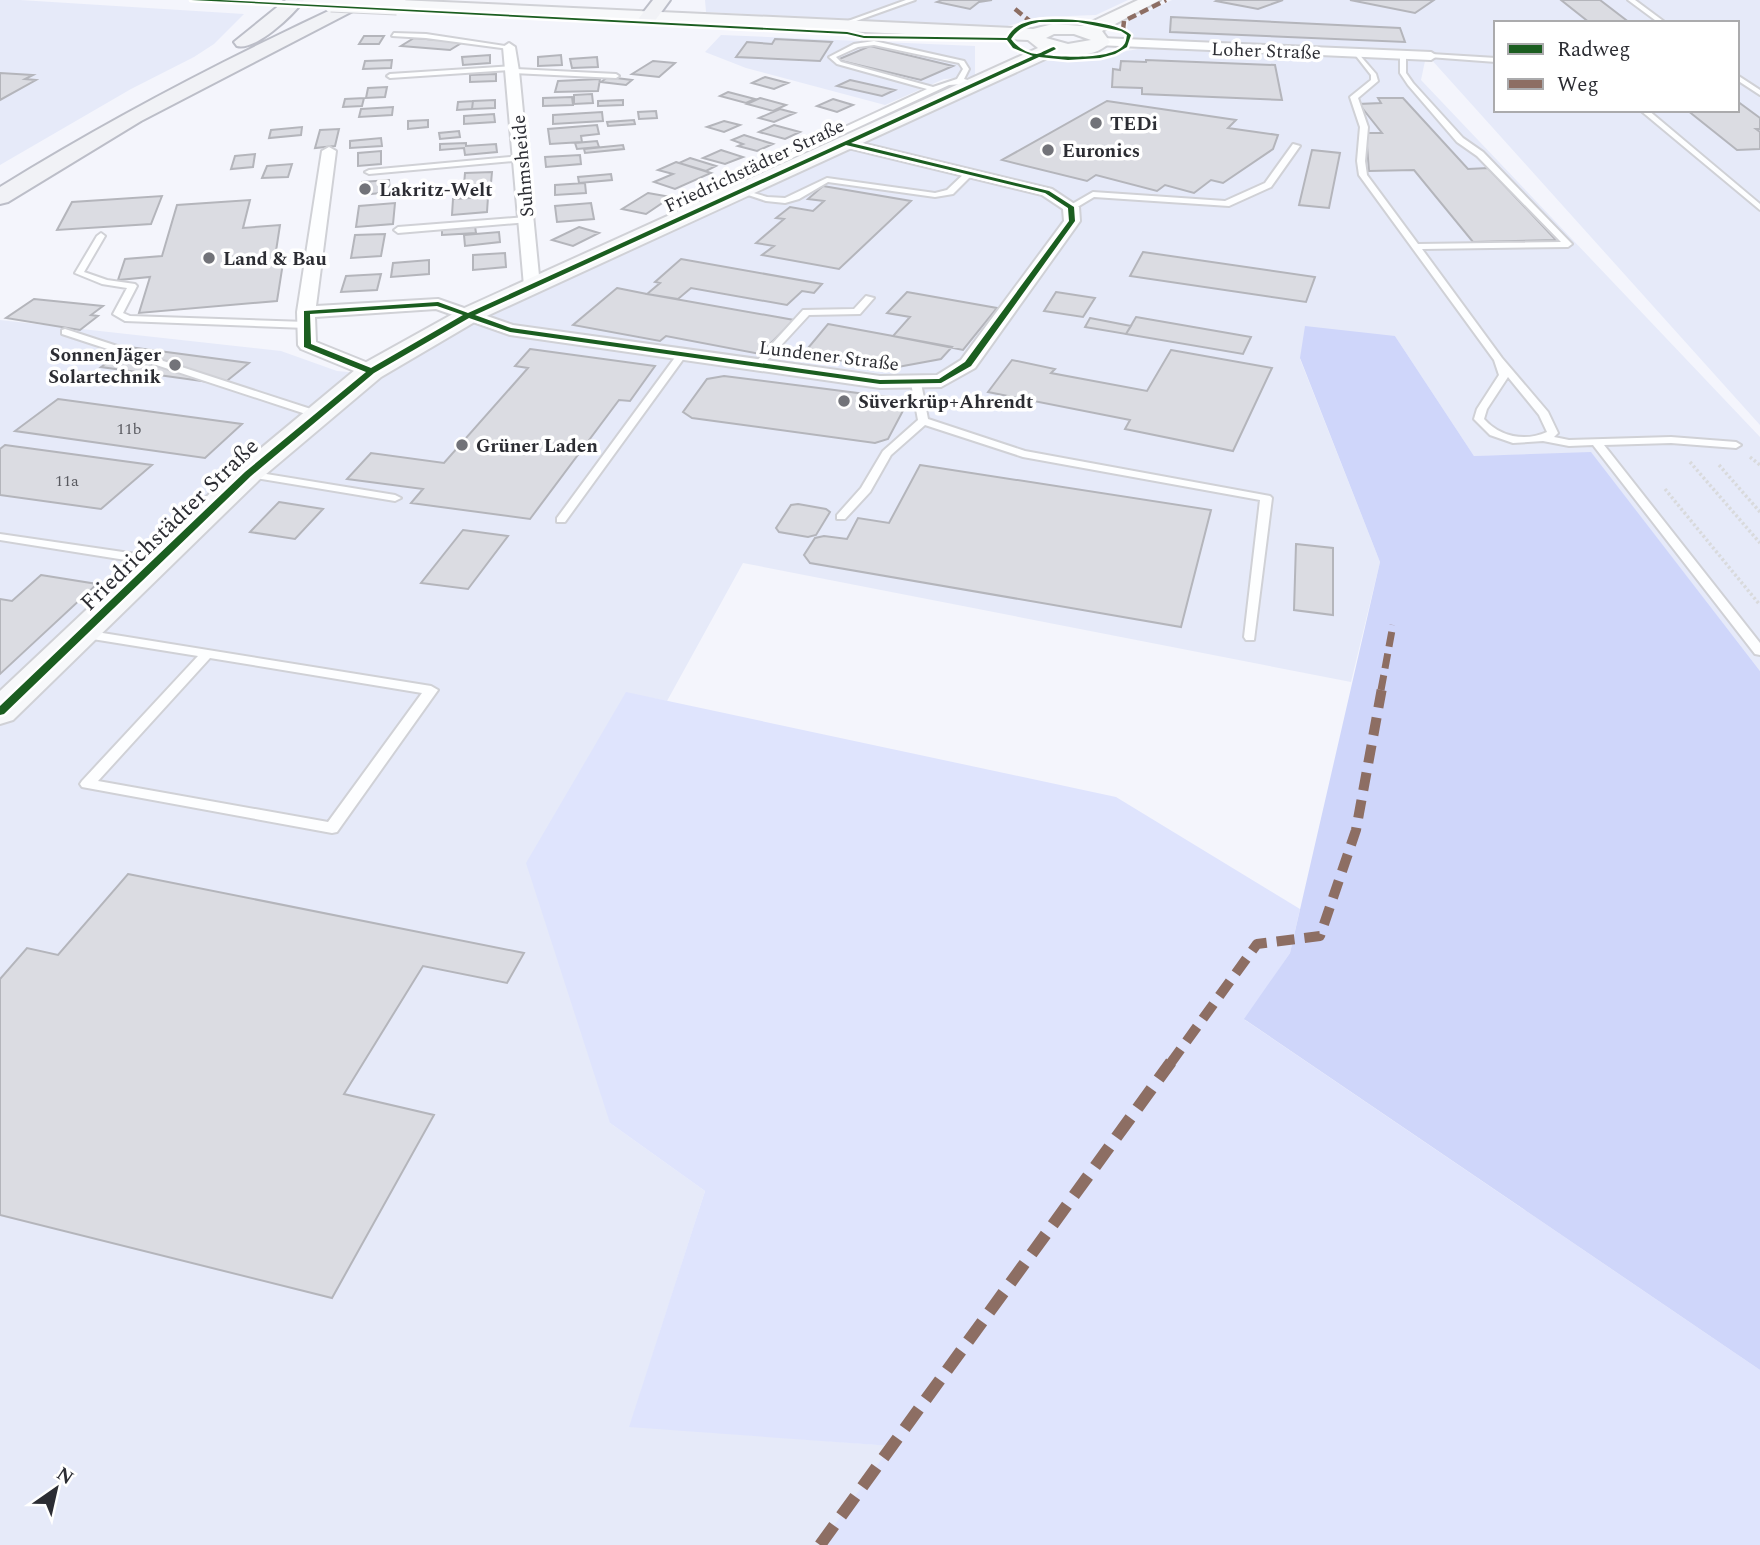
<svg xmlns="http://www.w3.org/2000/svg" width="1760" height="1545" viewBox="0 0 1760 1545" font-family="Spectral,serif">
	<rect width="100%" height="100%" fill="#f4f5fc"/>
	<path fill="#e6eaf9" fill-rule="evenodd" d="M0,0H20L244,14L214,44L194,57L131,89L0,165Z
		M705,0H1128L1096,15L1040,17L1004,27L706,12Z
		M1172,0H1760V425L1430,58L1135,39L1127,28L1128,21ZM1496,23H1737V110H1496Z
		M721,35L975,46V77L944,79L885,105L746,68L705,52Z
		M1183,48L1425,61L1421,80L1760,437V671L1591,453L1474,456L1395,336L1300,359L1380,562L1351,682L743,563L667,701L626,693L610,1123L705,1191L630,1426L892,1446L820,1545H0V320L281,351L337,371L381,375L437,341L509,305L984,86L1044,61L1100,56L1138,49Z"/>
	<path fill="#dfe4fd" d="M626,692L1116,797L1300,909L1290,953L1245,1020L1760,1370V1545H820L891,1446L629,1427L705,1191L610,1123L526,863Z"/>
	<path fill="#cfd6fa" d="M1305,326L1395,336L1474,456L1591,452L1760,671V1370L1244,1019L1290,953L1380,562L1300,358Z"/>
	<path fill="#dbdce2" stroke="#b4b5bb" stroke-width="2" d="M942,0H992L979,2L970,9L937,2Z
		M1283,0L1258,9L1216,1L1218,0Z
		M1350,0H1434L1415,13Z
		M1561,0H1600L1630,23H1590Z
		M1171,17L1400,28L1405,42L1170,32Z
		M364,36H384L379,44H359Z
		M414,38L463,42L450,50L401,46Z
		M775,39L832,42L820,61L736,57L747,42L772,44Z
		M870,46L953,66L921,80L837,60Z
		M490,55V63L463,65L462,57Z
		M561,55L562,65L538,66V57Z
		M597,57L598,67L572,68L570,59Z
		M392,60L391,68L363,69L365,61Z
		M1146,60L1275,65L1282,100L1142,94V88L1112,87L1113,69L1120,70L1121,61L1146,62Z
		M653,61L675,63L659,77L632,74Z
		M0,73L33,75L25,79L36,80L0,100Z
		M496,74V81L470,82V75Z
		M608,77L632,80L626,85L601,82Z
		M765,77L788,83L774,89L752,83Z
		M600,79L598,91L555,92L558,81Z
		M850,80L895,90L882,96L837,86Z
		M387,87L385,97L366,98L368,88Z
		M728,92L755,99L746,103L720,96Z
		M592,94L593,103L574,104V95Z
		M572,97L573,105L543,106V98Z
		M364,98L362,106L343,107L345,99Z
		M760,98L786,105L773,111L747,104Z
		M1378,98H1403L1468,169L1488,168L1556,240L1473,242L1414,170L1369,171L1366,133H1382L1359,104L1381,103Z
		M833,99L853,105L837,112L817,106Z
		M495,100V108L472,109L473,101Z
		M623,100V105L598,106V101Z
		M473,101L472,109L457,110L458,102Z
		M1107,101L1236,120L1228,128L1278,135L1273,149L1223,183L1211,180L1194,193L1165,185L1157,191L1096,175L1087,181L1002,160Z
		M1737,101L1760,118V129H1756L1760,132V149L1737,150L1687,110H1737Z
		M393,107L392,115L359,117L361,109Z
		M780,109L795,113L774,122L759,118Z
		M656,111L657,118L639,119L638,112Z
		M602,112L603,121L553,124V115Z
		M494,114L495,122L464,124V116Z
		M428,120V127L408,129V121Z
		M634,120L635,124L608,126L607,122Z
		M724,121L740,125L724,132L707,127Z
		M597,125L599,134L581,136L582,142L550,144L548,129Z
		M774,125L800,132L785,139L759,132Z
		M302,127L301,135L269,138L271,130Z
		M339,129L335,146L315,148L320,130Z
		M459,131L460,137L440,139L439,133Z
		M744,135L773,144L757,151L738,146L743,144L732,140Z
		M381,138L382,146L350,148V141Z
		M597,141L599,147L577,149L575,143Z
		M466,143V146L496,144L497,152L465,155L464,148L440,150V144Z
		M623,145L624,149L585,153L584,149Z
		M721,150L743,157L725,164L703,158Z
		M1312,150L1340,153L1329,208L1299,205Z
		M381,151V164L358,166V153Z
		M255,154L253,167L231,169L235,156Z
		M580,155L581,164L546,167L545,157Z
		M690,158L716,166L706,171L679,163Z
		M676,162L711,173L675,189L654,182L673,174L658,170Z
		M292,164L288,177L262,178L267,166Z
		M492,172L491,183L464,185L465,173Z
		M611,174L612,180L579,183L578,177Z
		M389,180L390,192L362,195V182Z
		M585,183L586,193L555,195V185Z
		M823,186L911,201L839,269L762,255L774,246L756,243L784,219L776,218L790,207L813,211L824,201L808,199Z
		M648,193L671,197L646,214L622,209Z
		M162,196L151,224L57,230L72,202Z
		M488,197L487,212L452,215L453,199Z
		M250,200L243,228L280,225L274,264L283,263L277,301L139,313L150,277L118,280L125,259L162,256L177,205Z
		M395,203L393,224L356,227L359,206Z
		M591,203L594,219L557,222L555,206Z
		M475,226L476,233L442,235V229Z
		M579,227L599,233L573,246L552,240Z
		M499,232L500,242L465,246L464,235Z
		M385,234L381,256L351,258L355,235Z
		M1143,252L1315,277L1306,302L1130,276Z
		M505,253L506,267L473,270V255Z
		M681,259L822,284L814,293L802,291L787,305L691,288L678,299L647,294L660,283L655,282Z
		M429,260V274L391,277L393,263Z
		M381,274L377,290L341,292L346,276Z
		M617,288L647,294L794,320L760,354L666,336L660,341L573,325Z
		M907,292L997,308L963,350L893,336L910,317L887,313Z
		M1056,292L1095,298L1083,317L1044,311Z
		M34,299L103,306L91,315L98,316L80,330L6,318Z
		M1136,317L1251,337L1243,354L1126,334Z
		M1090,318L1131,326L1126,334L1085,327Z
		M828,324L893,336L952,347L941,359L887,369L827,358L813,360L811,355L803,354Z
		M129,347L249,363L223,384L101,367Z
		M530,349L655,366L630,401L619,400L530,519L411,503L423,489L347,479L371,453L444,463L528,368L515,366Z
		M1171,350L1272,368L1233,451L1125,429L1130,420L988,392L1012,360L1055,369L1051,373L1147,391Z
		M724,376L897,398L906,405L888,439L875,443L692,418L683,412L707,379Z
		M58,399L242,424L205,458L15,431Z
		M5,445L152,465L101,509L0,495V449Z
		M920,465L1211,510L1181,627L810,563L804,555L815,538L824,536L847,539L858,518L889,523Z
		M279,502L323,509L295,539L250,532Z
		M798,504L826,509L830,512L816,535L808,537L779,532L776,528L791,505Z
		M463,530L508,536L468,589L421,583Z
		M1296,544L1333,548V615L1294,610Z
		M41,575L97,584L0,674V599L12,601Z
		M128,874L524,953L507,983L423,966L344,1094L434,1115L332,1298L0,1215V979L27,948L58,955Z"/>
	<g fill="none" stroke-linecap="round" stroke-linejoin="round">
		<defs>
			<path id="lane" d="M906,0H915L842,26L837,25Z
				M1628,0H1635L1666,23H1659Z
				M394,33L426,34L512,47L509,49L426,38L392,36Z
				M874,41L964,61L969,69L964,79L978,83C972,87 958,83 949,85L732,186L714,197L719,200V204L706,201L707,194L726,182L927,89L837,64L829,57L854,44ZM874,45L959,63L963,69L957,79L933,87L841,62L836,57L858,47Z
				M1353,52H1357L1376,74L1378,81L1358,98L1368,127L1365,161L1367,175L1418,244L1561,242L1477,156L1457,142L1408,85L1400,73V55L1403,53L1406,55V73L1413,83L1463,138L1483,152L1572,244L1568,247L1422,249L1502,358L1548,412L1558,433L1554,437L1569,440L1671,437L1736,442L1741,445L1736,448L1671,443L1604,445L1760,643V655L1755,654L1593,445L1569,446L1543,441L1513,443L1490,435L1474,419L1477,409L1499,375L1494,360L1359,175L1357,161L1360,127L1350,97L1371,80V75ZM1508,377L1539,415L1547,432C1525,442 1500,437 1484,419L1487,409Z
				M1431,54L1496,58V62L1429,57Z
				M513,66L516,69L616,74L619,76L616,78L513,73L510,70L390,78L387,76L390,74Z
				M1737,75L1760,90V95L1737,80Z
				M1640,110H1648L1760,204V210Z
				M1293,144L1300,146L1271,187L1229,206L1094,197L1074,209L1067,207L1093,192L1225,201L1265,183Z
				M521,156H524V160L369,174L365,172L369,170Z
				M967,171L974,173L953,194L935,197L828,182L799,199L785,203L766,201L736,191L740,189L767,197L785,198L827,178L935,193L947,190Z
				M526,217L529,218V222L398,233L394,230L398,227Z
				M101,233L105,236L84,272L107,280L135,284L137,286L123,313L130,316L306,322L311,325L306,328L125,321L113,314L127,288L102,284L75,273L97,236Z
				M866,296L874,298L860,314L809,315L761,367L753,365L803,310L854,309Z
				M65,329L323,413L324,415L319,418L315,417L62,334V330Z
				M679,352L687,354L565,522H557V518Z
				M916,380L921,383L928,419L1025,451L1270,496L1272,498L1254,640H1246L1244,637L1260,500L1023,457L925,425L891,455L870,492L845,519H837V515L861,488L883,451L918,420L911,383Z
				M248,471L395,495L401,498L395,501L244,476V472Z
				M0,534L157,557L163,561L157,565L0,540Z
				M84,630L431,686L438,690L337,832L332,833L82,787L80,784L82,781L198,656L80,637L78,634ZM210,658L422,693L328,822L98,781Z"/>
			<path id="street" d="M1101,38L1431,52L1437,56L1431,60L1097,45L1095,42Z
				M509,43L515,47L519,71L540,286L532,291L524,286L503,47Z
				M845,139L1052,189L1079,207L1080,221L975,368L941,387L880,388L510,335L436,309L315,317L316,342L378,367L380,371L378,375H364L301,349L298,345L297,312L322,151L329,147L336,151L316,306L438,299L513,325L880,376L937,375L961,360L1064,221L1063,209L1042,195L840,146V140Z"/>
			<path id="secondary" d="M292,0H338L339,2C330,10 301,8 292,0Z
				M399,0L1033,29L1053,24L1083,26L1138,0H1160L1102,31L1110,42C1098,56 1074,57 1056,54L478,320L381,377L259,480L13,720L0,724V691L237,468L361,365L460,310L1038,48L1028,40L391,9L388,5L391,1ZM1054,34H1074L1091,40L1068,44L1046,38Z"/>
			<path id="primary" d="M286,0H304C293,15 256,51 237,46L234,42Z
				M352,0H374L141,121L8,202L0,204V187C113,117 231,56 352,0Z
				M653,0H670L654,22H642L639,18Z"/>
		</defs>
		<use href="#lane" stroke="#d0d1d6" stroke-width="4"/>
		<use href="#street" stroke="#d0d1d6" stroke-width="4"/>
		<use href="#secondary" stroke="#d0d1d6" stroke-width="4"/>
		<use href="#primary" stroke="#bcbec8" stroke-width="4"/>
		<path stroke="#d9dadc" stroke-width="3.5" stroke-dasharray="2.5 2.5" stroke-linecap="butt" d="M1750,457L1760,465
			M1690,462L1760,543
			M1719,465L1760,512
			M1665,489L1760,605"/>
		<use href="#lane" fill="#fdfeff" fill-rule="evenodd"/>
		<use href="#street" fill="#fdfeff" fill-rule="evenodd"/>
		<use href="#secondary" fill="#f7f8fa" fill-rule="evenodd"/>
		<use href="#primary" fill="#f1f2f6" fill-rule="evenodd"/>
		<defs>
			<path id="secondary-bridge" d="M331,2L397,5"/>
		</defs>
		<use href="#secondary-bridge" stroke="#d0d1d6" stroke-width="21" stroke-linecap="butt"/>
		<use href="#secondary-bridge" stroke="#f7f8fa" stroke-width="19"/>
		<path stroke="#8d6e63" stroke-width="4.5" stroke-dasharray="9 4.5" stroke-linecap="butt" d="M1015,9L1031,22
			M1123,30L1124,21L1166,0"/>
		<path stroke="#8d6e63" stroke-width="7" stroke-dasharray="15 7" stroke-linecap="butt" d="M1381,690L1393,625"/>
		<path stroke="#8d6e63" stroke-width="10" stroke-dasharray="18 10" stroke-linecap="butt" d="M1170,1064L1257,944L1320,936L1356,830L1382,688"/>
		<path stroke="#8d6e63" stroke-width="12" stroke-dasharray="24 12" stroke-linecap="butt" d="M820,1545L1171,1062"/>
		<defs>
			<path id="cycleway" d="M191,0H220L847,32L864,36L1007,38C1012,29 1019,24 1028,22C1050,16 1115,20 1131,35L1127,47L1115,54L1100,58L1068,60L1039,57L851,143L1049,191L1074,207L1075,221L971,366L941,383L880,384L510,332L469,318L374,373L251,476L4,714L0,715V706L245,472L366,372L304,347V311L438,302L468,313L1033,56L1013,48L1007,40L864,38L847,34ZM1039,22H1078L1121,31L1127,35C1126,40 1126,43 1123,46C1109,60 1062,57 1044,55L1056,49L1054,47C1049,48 1042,53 1037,54C1027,54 1016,46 1011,39C1018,28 1027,25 1039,22ZM846,145L1045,193L1068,208L1069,221L965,362L939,379L880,380L511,328L475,315ZM437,306L463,315L371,368L311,344L310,314Z"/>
		</defs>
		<use href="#cycleway" stroke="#fff" stroke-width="5"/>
		<use href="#cycleway" fill="#1b5e20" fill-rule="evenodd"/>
	</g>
	<g fill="#727379" stroke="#fff" stroke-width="2.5">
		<circle cx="1096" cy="123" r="7"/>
		<circle cx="1048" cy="150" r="7"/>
		<circle cx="365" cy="189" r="7"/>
		<circle cx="209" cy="258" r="7"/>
		<circle cx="175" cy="365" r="7"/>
		<circle cx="844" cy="401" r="7"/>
		<circle cx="462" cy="445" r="7"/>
	</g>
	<g text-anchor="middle" stroke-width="7" stroke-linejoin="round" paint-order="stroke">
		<g font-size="16" fill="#58595f">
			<text x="129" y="434">11b</text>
			<text x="67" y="486">11a</text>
		</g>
		<g font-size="19" fill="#2c2d33" stroke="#fff">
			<text transform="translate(1266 50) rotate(2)" y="7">Loher Straße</text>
			<text transform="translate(754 165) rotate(-25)" y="7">Friedrichstädter Straße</text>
			<text transform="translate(522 166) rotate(-95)" y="7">Suhmsheide</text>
			<text transform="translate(829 355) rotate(7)" y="7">Lundener Straße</text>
		</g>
		<g font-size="19" font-weight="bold" fill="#2c2d33" stroke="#fff" text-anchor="start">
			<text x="1110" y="130">TEDi</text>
			<text x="1062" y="157">Euronics</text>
			<text x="379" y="196">Lakritz-Welt</text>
			<text x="223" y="265">Land &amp; Bau</text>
			<text x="161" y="361" text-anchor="end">SonnenJäger<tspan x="161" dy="22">Solartechnik</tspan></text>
			<text x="858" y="408">Süverkrüp+Ahrendt</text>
			<text x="476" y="452">Grüner Laden</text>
		</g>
		<g font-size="23" fill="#2c2d33" stroke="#fff">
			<text transform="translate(169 524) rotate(-44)" y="8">Friedrichstädter Straße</text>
		</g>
	</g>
	<rect x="1494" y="21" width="245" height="91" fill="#ffffff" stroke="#ababad" stroke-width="2"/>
	<rect x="1508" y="44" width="35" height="10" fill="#1b5e20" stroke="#ababad" stroke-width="2"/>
	<text x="1557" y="56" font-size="21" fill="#2c2d33">Radweg</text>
	<rect x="1508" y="79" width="35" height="10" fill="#8d6e63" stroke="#ababad" stroke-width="2"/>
	<text x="1557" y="91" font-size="21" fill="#2c2d33">Weg</text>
	<g transform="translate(56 1489) rotate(34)" stroke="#ffffff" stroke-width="5" paint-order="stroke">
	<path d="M0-5L12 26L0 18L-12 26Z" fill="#2c2d33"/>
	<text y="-10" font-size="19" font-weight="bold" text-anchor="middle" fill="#2c2d33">N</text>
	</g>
</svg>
